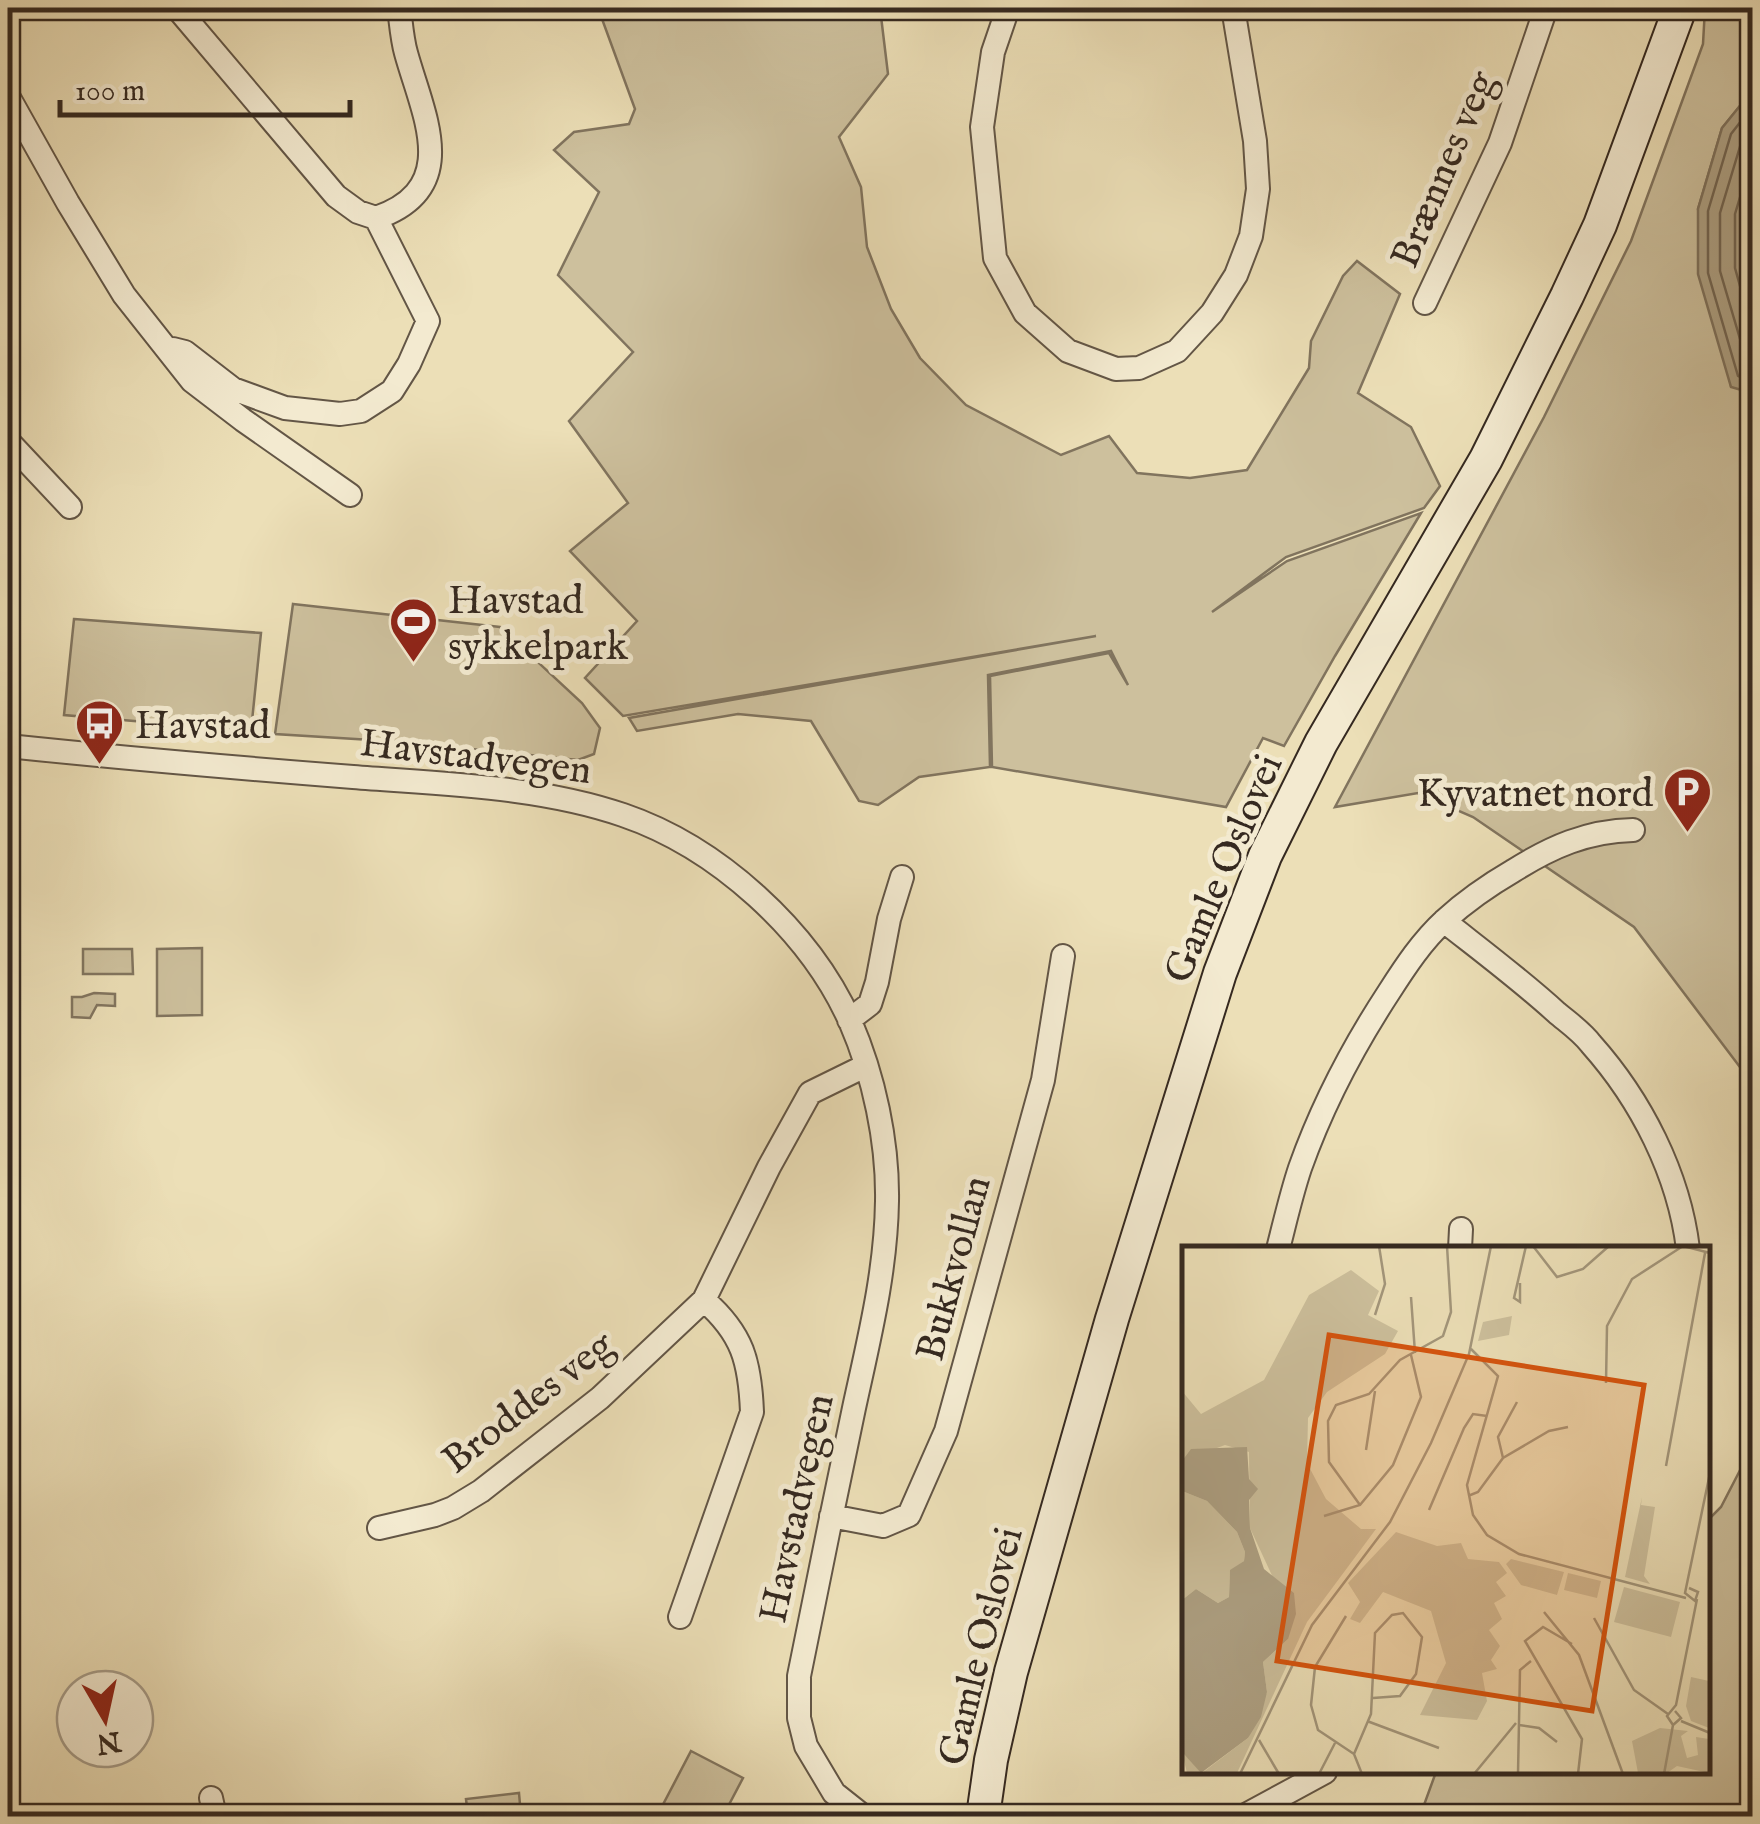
<svg xmlns="http://www.w3.org/2000/svg" width="1760" height="1824" viewBox="0 0 1760 1824" font-family="'IM FELL English',serif">
	<rect width="100%" height="100%" fill="#ecdfb7"/>
	<filter id="stains"><feTurbulence type="fractalNoise" baseFrequency=".002" numOctaves="4"/><feColorMatrix values="0 0 0 0 .2 0 0 0 0 .09 0 0 0 0 .02 0 0 0 .5 -.17"/></filter>
	<radialGradient id="worn" r=".72"><stop offset=".6" stop-color="#630" stop-opacity="0"/><stop offset="1" stop-color="#630" stop-opacity=".3"/></radialGradient>
	<path fill="#cdc09d" stroke="#81745e" stroke-width="2.5" d="M598,8H880L888,74L839,137L861,187L867,247L891,309L920,358L966,405L1061,455L1109,436L1137,473L1190,478L1247,470L1309,368L1311,341L1343,276L1357,261L1400,294L1358,393L1411,427L1440,486L1424,508L1286,557L1212,612L1287,561L1421,513L1335,656L1284,746L1263,738L1226,807L992,767L990,676L1109,653L1128,685L1111,651L988,675L990,767L919,777L878,805L859,801L811,721L738,714L637,731L629,718L1096,636L623,716L585,678L637,621L570,551L628,503L569,421L633,352L558,275L599,192L554,150L574,132L629,124L635,109Z
		M1705,8H1752V91L1722,128L1698,209L1731,386L1752,393V1083L1634,927L1473,817L1418,793L1335,807L1544,417L1631,241L1703,44Z
		M293,604L500,627L582,703L600,728L594,754L578,760L404,742L275,734Z
		M74,619L261,633L251,731L64,715Z
		M202,948V1015L157,1016V949Z
		M83,949H132L133,974H83Z
		M94,993L115,994V1006L97,1005L90,1018L72,1017V997H82Z
		M1752,1447V1816H1420L1436,1772H1708V1520L1721,1507Z
		M691,1751L743,1778L723,1816H657Z
		M519,1793L521,1816H468L466,1799Z"/>
	<path fill="#aea184" stroke="#7e715c" stroke-width="2.5" d="M1752,91V393L1731,387L1698,274V209L1722,128Z"/>
	<g fill="none" stroke-linecap="round" stroke-linejoin="round">
		<path stroke="#726552" stroke-width="2.5" d="M1752,107L1731,134L1708,211V273L1738,376L1752,383
			M1752,127L1742,140L1720,213V271L1748,366L1752,370
			M1752,157L1735,214V268L1752,329"/>
		<defs>
			<path id="street" d="M177,8L336,196L358,212L376,218
				M1008,8L993,52L982,127L995,258L1025,313L1068,351L1116,369L1139,368L1177,351L1212,313L1236,275L1251,236L1258,189L1255,141L1233,8
				M8,96L68,203L124,295L192,381L243,420L350,495
				M376,218C463,188 423,115 406,53C402,39 401,23 399,8
				M1425,303L1500,143L1546,8
				M173,349L185,352L233,389L285,408L340,414L361,411L392,391L409,364L428,321L376,218
				M8,441L70,507
				M8,746C122,758 238,768 353,777C441,784 539,786 623,815C717,847 809,930 850,1021C874,1076 888,1142 887,1201C886,1272 869,1339 854,1408C835,1497 817,1587 799,1676V1718L806,1746L834,1793L863,1816
				M1444,921C1482,951 1521,980 1557,1013C1569,1023 1582,1032 1591,1044C1641,1100 1679,1174 1688,1249
				M849,1020L870,1004L877,982L889,919L902,877
				M1278,1249C1285,1222 1291,1195 1300,1168C1322,1106 1353,1047 1389,992C1405,967 1422,941 1445,920C1466,901 1489,885 1513,871C1551,847 1587,831 1633,830
				M1460,1249L1461,1229
				M831,1516L883,1526L909,1515L946,1431L1043,1080L1063,956
				M379,1528L435,1515L453,1508L481,1491L600,1398L704,1300L769,1167L810,1093L865,1066
				M680,1617L752,1412C750,1362 743,1334 704,1300
				M211,1798L215,1816
				M1244,1816L1325,1772"/>
			<path id="secondary" d="M983,1816L991,1760L1011,1672L1112,1319L1220,973L1265,856L1321,743L1486,459L1567,296L1600,225L1680,8"/>
		</defs>
		<use href="#street" stroke="#635646" stroke-width="26"/>
		<use href="#secondary" stroke="#352920" stroke-width="36"/>
		<use href="#street" stroke="#f3ead0" stroke-width="22"/>
		<use href="#secondary" stroke="#f3ead0" stroke-width="32"/>
	</g>
	<defs>
		<symbol id="stadium-pin" viewBox="-11 -11 22 30"><path d="M0 17L-7.5 6A9.5 9.5 0 1 1 7.5 6Z" fill="#8f2418" stroke="#f3ead0"/><path d="M0-5a6.5 5 0 1 0 0 10a6.5 5 0 1 0 0-10ZM-3.5-1.8h7v3.6h-7Z" fill="#fff"/></symbol>
		<symbol id="bus-pin" viewBox="-11 -11 22 30"><path d="M0 17L-7.5 6A9.5 9.5 0 1 1 7.5 6Z" fill="#8f2418" stroke="#f3ead0"/><path d="M-5-6H5V4H4V6H2V4H-2V6H-4V4H-5ZM-3.5-4V0h7V-4ZM-3.5 1.2v1.5H-2V1.2ZM2 1.2v1.5H3.5V1.2Z" fill="#fff"/></symbol>
		<symbol id="parking-pin" viewBox="-11 -11 22 30"><path d="M0 17L-7.5 6A9.5 9.5 0 1 1 7.5 6Z" fill="#8f2418" stroke="#f3ead0"/><path d="M-3.5-5.5H1a3.5 3.5 0 0 1 0 7H-1V5.5H-3.5ZM-1-3.4V-.6H.8a1.4 1.4 0 0 0 0-2.8Z" fill="#fff"/></symbol>
	</defs>
	<g fill-rule="evenodd">
		<use href="#stadium-pin" x="386" y="594" width="55" height="75"/>
		<use href="#bus-pin" x="72" y="696" width="55" height="75"/>
		<use href="#parking-pin" x="1660" y="764" width="55" height="75"/>
	</g>
	<g text-anchor="middle" stroke-width="10" stroke-linejoin="round" paint-order="stroke">
		<g font-size="40" fill="#352920" stroke="#f3ead0">
			<text transform="translate(1442 169) rotate(-67)" y="14">Brænnes veg</text>
			<text transform="translate(476 755) rotate(7)" y="14">Havstadvegen</text>
			<text transform="translate(1222 868) rotate(-67)" y="14">Gamle Oslovei</text>
			<text transform="translate(952 1268) rotate(-75)" y="14">Bukkvollan</text>
			<text transform="translate(527 1401) rotate(-38)" y="14">Broddes veg</text>
			<text transform="translate(795 1508) rotate(-78)" y="14">Havstadvegen</text>
			<text transform="translate(979 1646) rotate(-76)" y="14">Gamle Oslovei</text>
		</g>
		<g font-size="40" fill="#352920" stroke="#f3ead0" text-anchor="start">
			<text x="448" y="613">Havstad<tspan x="448" dy="46">sykkelpark</tspan></text>
			<text x="135" y="738">Havstad</text>
			<text x="1653" y="806" text-anchor="end">Kyvatnet nord</text>
		</g>
	</g>
	<g transform="translate(1182 1246)">
		<rect width="528" height="528" fill="#ecdfb7"/>
		<path d="M169,24L197,45L186,69L216,85L203,108L145,146L126,172L125,217L144,253L179,283H194L125,376L55,527H5L0,506L20,527L66,492L85,446L81,416L106,393L94,338L68,282L67,206L43,199L0,215V145L19,168L82,134L127,49ZM330,70L327,89L296,95L301,76ZM0,245L25,255L55,286L63,306L62,315L48,325L47,351L36,357L14,343L0,354ZM460,251L459,259L473,261L462,330L468,338L443,331ZM214,286L255,300L279,297L286,313L317,316L325,327L314,336L324,350L312,357L320,373L307,384L318,400L309,414L315,423L300,427L305,455L295,474L238,469L264,417L249,365L201,346L178,377L168,373L178,356L166,337ZM329,313L382,326L375,349L339,339L324,318ZM386,327L419,335L415,352L382,344ZM442,341L498,356L489,391L432,376ZM509,431L527,435V482L509,475L504,460ZM478,482L506,485L499,490L505,512L516,509L514,491L527,493V527L495,520L485,527H456L450,495Z" fill="#cdc09d"/>
		<path d="M65,201L67,233L76,243L67,254L68,282L82,323L112,347L114,368L106,393L81,416L85,446L79,471L66,492L19,527L0,506V354L14,343L36,357L47,351L48,324L62,315L63,306L55,286L25,255L0,245V215L9,203Z" fill="#aea184"/>
		<path fill="none" stroke="#a3967b" stroke-width="2.5" d="M351,0L375,31L401,23L427,0M338,37V56L332,52L344,0M229,51L233,107M193,69L203,38L197,0M289,103L316,130L285,239L291,269L305,289L337,308L504,352M424,137L425,80L450,33L501,0L528,7M184,204L193,145M321,212L316,191L335,156M484,220L523,7M286,250L296,246L321,212L367,185L386,181M178,259L147,216L146,175L154,159L187,148L218,114L261,90L269,66L265,0M247,264L282,182L291,168L305,170M142,270L178,259L211,219L239,151L229,109M507,342L516,346L513,355L503,347L528,227M362,366L397,409L441,528M164,370L133,421L129,459L136,484L172,508L180,528M412,372L452,444L486,468M390,398L361,381L343,395L400,493L396,528M493,465L499,472L491,479L485,470L494,459L515,353M185,475L257,502M499,475L528,487M337,479L357,482L375,496M77,494L97,528M172,508L189,468L193,387L210,369L221,367L240,391L234,428L218,450L191,452M58,528L130,379L208,276L249,197L287,108L309,0M137,528L153,497M292,528L334,477M336,528L338,424L349,415M482,528L491,479"/>
		<path fill="#d6540e" fill-opacity="0.15" stroke="#d6540e" stroke-width="5" d="M147,89L462,139L410,465L95,415Z"/>
		<rect width="528" height="528" fill="none" stroke="#352920" stroke-width="5"/>
	</g>
	<rect width="1760" height="1824" fill="none" stroke="#ecdfb7" stroke-width="40"/>
	<rect x="10" y="10" width="1740" height="1804" fill="none" stroke="#352920" stroke-width="5"/>
	<rect x="20" y="20" width="1720" height="1784" fill="none" stroke="#352920" stroke-width="2.5"/>
	<g transform="translate(105 1719) rotate(171)"><circle r="48" fill="#f3ead0" stroke="#a79d8a" stroke-width="2.5"/>
	<path d="M0-8L18 38L0 25L-18 38Z" fill="#8f2418"/>
	<text y="-15" font-size="28" font-weight="bold" text-anchor="middle" fill="#352920">N</text>
	</g>
	<path d="M60 100v15h290v-15" fill="none" stroke="#352920" stroke-width="5"/>
	<text x="75" y="100" font-size="30" fill="#352920" stroke="#f3ead0" stroke-width="8" paint-order="stroke">100 m</text>
	<rect width="100%" height="100%" filter="url(#stains)"/>
	<rect width="100%" height="100%" fill="url(#worn)"/>
</svg>
